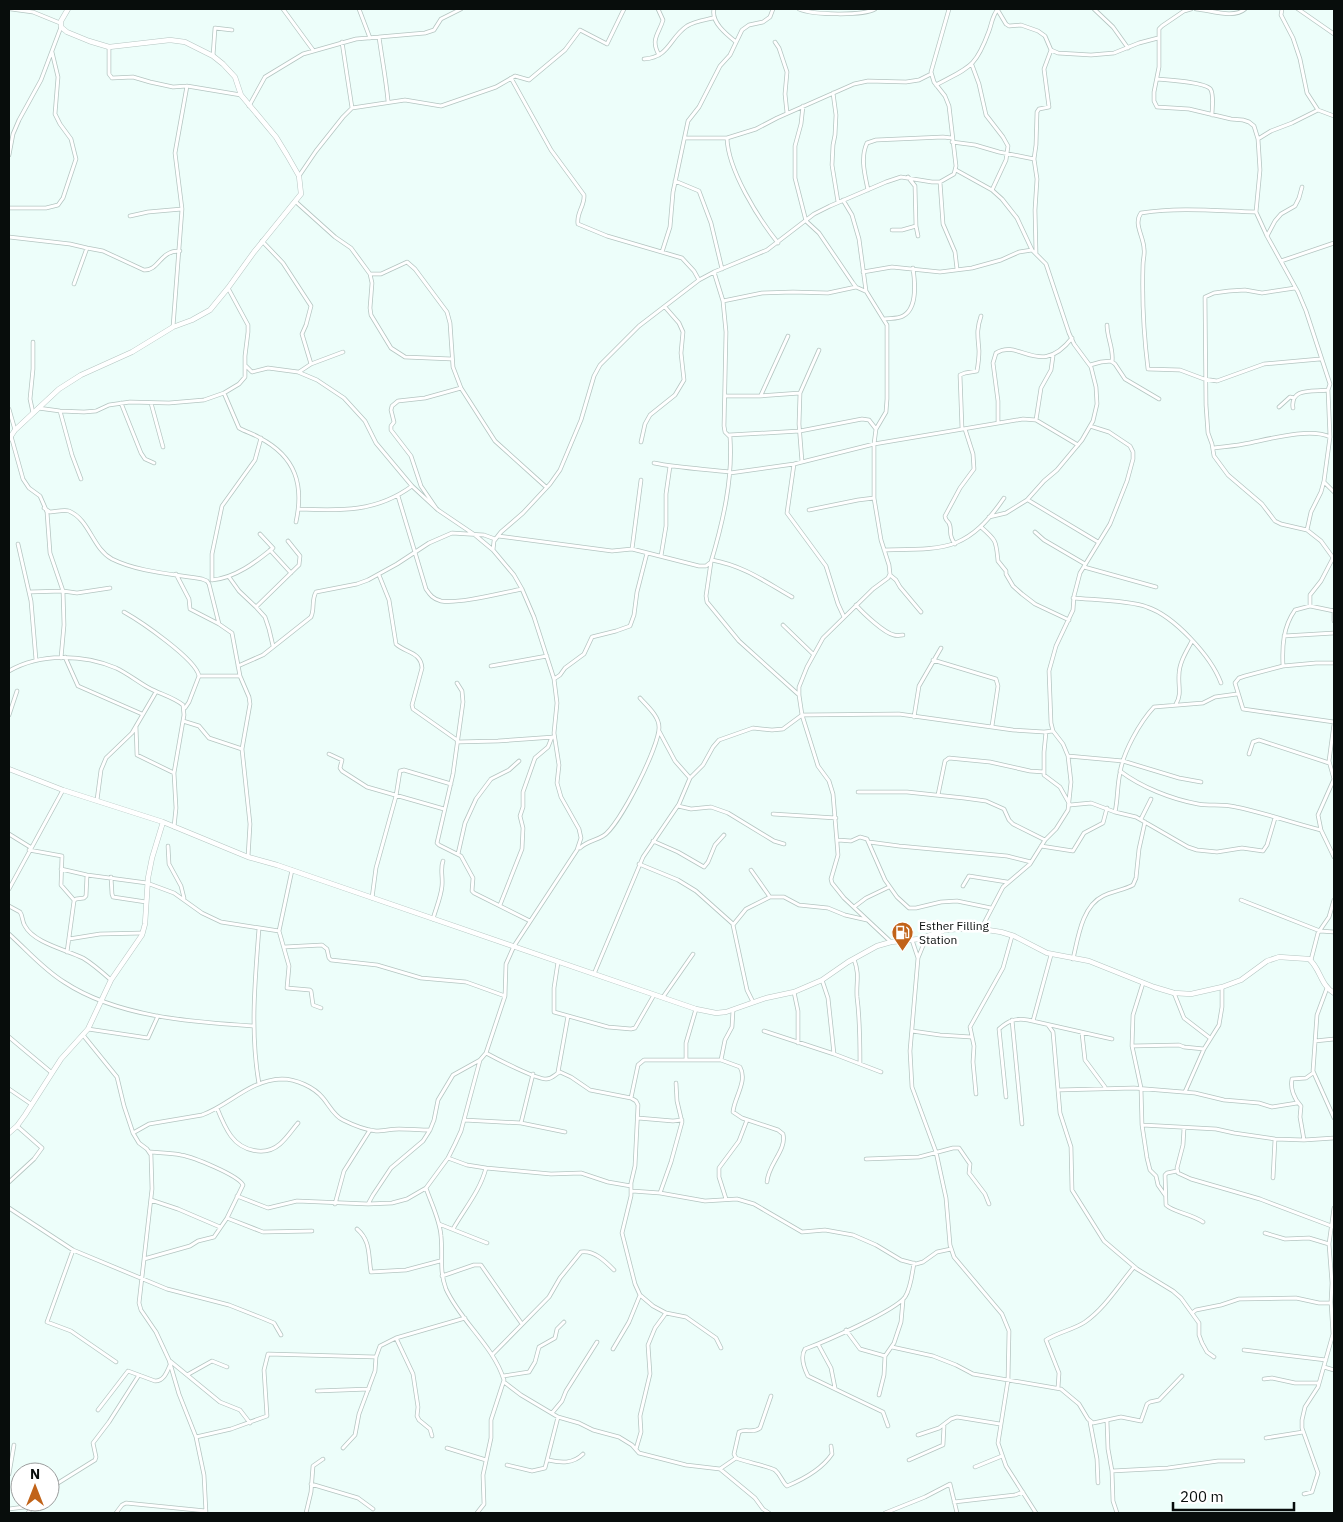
<svg xmlns="http://www.w3.org/2000/svg" width="1343" height="1522" viewBox="0 0 1343 1522" font-family="'IBM Plex Sans',sans-serif">
	<rect width="100%" height="100%" fill="#edfefa"/>
	<g fill="none" stroke-linecap="round" stroke-linejoin="round">
		<defs>
			<path id="minor" d="M11,9L33,12L60,23
				M283,9L313,50
				M359,9L370,38
				M658,9L663,20C659,34 650,39 659,55
				M714,9C711,22 726,34 736,42
				M799,9C813,15 863,16 875,9
				M997,9L1006,24L1009,26L1021,25L1038,31L1045,36L1051,50L1058,53L1091,55L1114,53L1139,43L1158,38
				M1094,9L1113,27L1128,48
				M1191,9L1184,11L1162,26L1159,29V67L1154,92V101L1157,107L1189,109L1231,119L1243,120L1249,122L1254,126L1258,139L1260,170L1256,212L1267,236L1298,292L1306,311L1330,384L1328,390L1330,437L1324,481L1321,492L1311,512L1307,530
				M1196,9C1210,10 1234,19 1245,9
				M1282,9L1281,15L1293,38L1300,59L1307,93L1318,110L1334,116
				M1298,9L1334,34
				M379,37C382,59 386,79 388,101
				M342,42L352,108
				M775,42L779,48L787,72L785,94L787,113
				M109,47V74L112,78L133,77L150,82L173,87L187,86L241,95
				M213,56L215,28L232,30
				M644,59C670,57 669,38 687,26C695,21 705,20 713,18
				M972,65L979,84L986,115L1003,137L1008,146L1006,160L992,190
				M511,78L551,150L584,195C585,206 576,213 578,224L607,236L682,258L694,271L699,280
				M1157,79C1166,80 1208,82 1211,90C1214,97 1212,108 1212,115
				M936,85C969,67 975,69 989,31C992,23 992,16 998,9
				M833,93L836,115L835,135L833,145L832,165L838,202
				M249,106L265,77L303,54L356,39L425,33L434,30L441,19L461,9
				M803,106L801,124L795,146V178L806,221L819,233L853,283L856,287L865,291
				M685,138H727L756,129L777,118L854,84L868,81L906,82L919,80L931,74
				M727,138C728,170 758,218 778,243
				M1258,139L1271,131L1292,123L1318,110
				M952,142L975,145L999,152L1034,159
				M9,155L13,134L19,120L41,80L61,27
				M956,170L992,190L1002,199L1017,218L1032,250L1046,264L1069,333L1074,344L1091,367L1096,387L1097,404L1093,421L1082,440L1057,470L1044,481L1027,500L1006,513L989,517
				M299,176L316,151L343,117L352,108L405,100L441,106L496,87L515,76L529,80L565,50L580,30L607,44L624,9
				M675,181L699,191L711,223L722,269
				M940,182L943,224L955,252L957,269
				M868,190C865,175 860,158 867,143L876,140L943,137L952,138
				M843,200L852,215L859,239L866,291L887,325V399L886,412L876,429L874,444V498L881,540L889,565L890,574L888,578L873,589L823,638L807,667L799,687V695L802,715L818,766L829,781L833,794L838,855L831,879L832,883L844,898L891,942
				M296,202L335,237L351,248L370,274L372,283L370,308L371,315L391,348L405,357L452,359
				M9,208H46L58,205L63,198L76,159L71,139L60,124L55,114L58,77L52,52
				M1256,212C1218,211 1179,207 1141,213C1133,224 1144,237 1144,249C1145,254 1143,259 1143,265C1142,297 1144,337 1148,369L1180,370L1204,379L1217,381L1264,364L1320,359
				M130,216L148,212L182,209
				M916,226L918,236
				M892,230H902L916,226L915,186L908,177
				M1267,236L1275,221L1281,214L1295,206L1299,198L1302,187
				M9,237L70,244L87,248L74,284
				M262,241L283,263L311,306L306,325L302,334L311,364
				M87,248L103,251L144,270C159,271 160,250 180,251
				M662,252L670,227L673,192L688,121L699,107L720,66L730,55L742,30L749,25L763,22L770,17L773,9
				M1036,253L1035,210L1037,179L1034,159L1036,145L1037,112L1039,109L1049,107L1044,69L1051,50
				M1281,261L1334,243
				M863,272L892,267L940,272L972,268L1001,260L1019,252L1032,250
				M370,274H381L407,262L415,269L447,312L450,323L453,367L461,388L470,402L495,441L546,487
				M1295,288L1262,293L1245,290L1229,291L1214,293L1205,297L1206,405L1208,433L1212,444L1214,456L1228,475L1262,504L1275,521L1281,524L1307,530L1321,541L1334,559
				M723,301L762,293L793,292L828,293L856,287
				M884,319C891,318 898,319 903,316C918,308 915,282 913,268
				M1107,325C1107,338 1114,349 1112,362
				M173,327L182,209L175,153L187,86
				M1090,365L1101,362L1111,361L1115,364L1125,379L1159,399
				M246,366L252,372L268,368L298,372L317,380L344,398L365,421L376,443L412,486L438,510L475,535L493,550
				M299,372L311,364L343,352
				M224,393L239,428C246,432 254,434 260,438C296,457 304,485 296,522
				M800,393L819,350
				M761,395L788,336
				M725,396H760L800,393L799,424L802,462
				M121,403L141,453L145,459L154,463
				M151,403L163,447
				M1279,407L1290,397L1294,398
				M38,408L60,411L84,412L96,411L109,405L130,402L169,403L204,400L224,393L239,384L245,377V356L248,332V325L228,288
				M1293,408C1290,387 1313,392 1328,390
				M9,409L15,430
				M60,411L72,455L81,479
				M33,413L30,399L33,369V342
				M1036,420L1041,388L1051,370L1053,356
				M998,423V401L993,363L996,353C1020,338 1040,379 1072,338
				M962,429L960,375L965,373L977,371C978,365 979,358 979,351C978,336 976,331 981,316
				M729,435L800,431L862,419L869,420L876,429
				M11,436L23,479L29,488L40,496L47,512L50,553L63,591L64,625L61,658
				M641,442L645,424L650,415L675,395L684,380L681,353L683,332L679,323L665,307
				M1213,448C1223,447 1234,446 1244,444C1266,440 1310,427 1330,437
				M654,463C679,468 705,469 730,472
				M794,464L787,513L826,566L838,604L844,617
				M730,473L794,464L874,444L1023,419L1036,420L1078,445
				M1324,482L1334,492
				M398,496L426,589C430,595 433,599 441,601C460,604 501,593 522,589
				M1028,500L1098,542
				M44,508L50,512C55,512 64,509 69,511C90,520 92,548 112,559C138,572 173,574 202,579L207,581L209,584L219,624L232,633L240,676L249,697L250,704L242,749L250,824L248,857
				M436,508L421,486L411,456L391,430V426L394,422L391,410L392,406L398,401L425,398L461,388
				M299,509C341,511 377,512 412,486
				M809,510L858,500L874,498
				M981,527C997,541 996,541 998,561L1006,571V574L1013,586L1022,594L1035,604L1069,620
				M1035,532L1044,540L1085,564
				M498,536L612,551L632,549L699,566H706L711,562C723,522 733,479 730,437L725,432L724,426L726,332L723,301L714,272
				M18,544L31,601L36,660
				M955,544C947,533 953,532 949,523C947,521 945,519 945,516L960,488L974,469L973,454L965,429
				M632,549L641,480
				M270,550L291,573
				M884,550C945,549 967,552 1004,498
				M661,556L666,526V494L670,466
				M712,560C744,566 764,581 792,597
				M711,562L706,596L707,602L739,641L799,695
				M1084,567L1156,587
				M176,574L189,599L190,609L219,624
				M379,575L389,600L396,644C406,653 421,652 422,668L412,705L413,709L457,740
				M890,575L896,580L900,587L921,612
				M229,577L239,591L256,607L265,617L269,629L273,646
				M212,580V554L222,506L255,460L261,438
				M212,580C235,578 256,562 273,548L260,534
				M29,592L63,591L77,593L110,588
				M1073,598C1094,600 1128,600 1147,607C1174,616 1211,656 1221,683
				M856,605C863,613 884,633 894,635C897,636 900,635 903,635
				M1310,606V595L1321,581L1333,558
				M256,607L299,565L300,556L288,541
				M1334,610V621
				M124,612C140,621 196,659 199,676L189,702L185,708
				M783,625L813,654
				M1284,636L1334,633
				M65,657L78,686L142,714
				M933,660L996,679L998,686L992,726
				M1334,663H1316L1283,666L1245,676L1239,678L1235,683L1243,709L1334,722
				M238,666L263,655L311,617C315,608 311,601 316,592L357,584L368,580L397,564L429,543L452,533L484,535L495,539
				M491,666L547,656
				M1283,666C1282,646 1283,627 1295,610L1310,606L1334,611
				M9,671C40,653 83,654 116,668C127,673 138,682 149,688C160,694 173,697 183,705L184,715L174,773L176,808L174,827
				M199,676H240
				M554,679L560,675L565,668L584,654L592,637L616,631L630,626L634,615L637,592L647,553
				M457,683L462,691L463,702L453,774L437,843L439,845L461,856L473,878L472,891L474,893L530,921
				M1176,704C1182,694 1178,686 1179,675C1179,663 1186,652 1192,641
				M9,715L17,691
				M914,717L919,686L941,648
				M183,721L199,726L209,738L242,749
				M136,726L137,755L174,773
				M659,731L675,761L690,778
				M1046,732L1044,752V775L1060,787L1070,805L1091,803L1115,812L1136,817L1188,847L1197,850L1217,852L1242,848L1263,851L1267,845L1275,818
				M457,742L498,741L554,737
				M329,754L342,760L340,768L342,771L367,787L444,809
				M1249,754L1253,742L1259,740L1329,763
				M1068,756L1123,761L1179,778L1201,782
				M1120,771C1141,787 1171,799 1198,804C1210,806 1223,804 1236,807C1265,813 1293,823 1321,830
				M1334,779L1318,815L1321,830L1334,857
				M1334,779L1329,761L1334,724
				M858,792H907L964,798L986,801L1004,809L1009,820L1013,824L1045,840
				M938,795L945,761L949,758L990,762L1030,771L1044,772
				M97,800L101,770L106,758L132,733L156,692
				M678,806L691,809L711,807L728,813L774,841L784,844
				M1115,812C1118,799 1117,786 1120,773C1123,752 1140,722 1154,707L1203,703L1215,697L1237,694
				M773,814L836,818
				M1141,819L1151,799
				M9,834L30,847
				M838,840L851,841L860,837L867,839L885,880L897,897L909,908H916L941,902L957,901L991,908
				M653,841L678,852L704,867L708,862L715,845L724,835
				M869,842L899,846L1007,856L1031,862
				M168,846L169,864L181,886L184,898
				M1041,846L1073,851L1084,833L1103,823L1107,808
				M580,848C587,841 595,841 603,836C619,827 660,745 659,727C659,716 647,706 640,698
				M29,850L62,856L61,885L74,900
				M458,854L465,823L476,799L491,779L509,770L519,761
				M639,864L678,880L696,891L733,924
				M61,869L87,875L147,883L174,893L202,913L221,922L279,931
				M292,870L279,931L289,966L287,988L310,990L311,991L313,1005L321,1008
				M751,870L770,897H784L799,905L828,908L845,915L867,920
				M111,877L112,894L113,897L146,902
				M963,886L969,876L1007,882
				M9,889L63,790
				M372,898L376,868L396,796L400,771L404,770L451,784
				M1241,900L1320,931L1334,932
				M500,905L522,849L523,828L520,816L523,807V792L535,758L548,747L552,737
				M9,906L20,912C23,916 22,922 25,926C34,943 67,950 83,958C93,964 102,972 111,980
				M854,907L866,898L889,887
				M433,919C436,908 441,897 442,886C443,877 440,869 443,861
				M981,929L1003,887L1030,864L1045,840L1056,829L1068,810L1071,782L1068,756L1063,744L1053,731L1051,723L1049,671L1056,646L1073,610L1074,596L1080,573L1110,524L1127,481L1133,459V452L1130,446L1109,432L1090,426
				M9,934C27,950 43,969 64,982C117,1017 191,1022 253,1026
				M69,939L100,934L143,933
				M912,940L918,958L910,1051L912,1087L936,1152L946,1198L950,1245L954,1257L1002,1314L1009,1331L1008,1380L998,1443L1006,1466L1036,1513
				M284,947L322,945L327,949L329,958L331,960L377,965L421,978L466,982L505,996
				M67,952L74,901L76,899L84,898L86,896L87,875
				M918,958L927,936
				M854,959C860,976 856,981 857,997C860,1020 860,1042 860,1064
				M1073,959C1078,938 1082,906 1103,896C1113,891 1124,890 1133,885L1136,878L1139,849L1145,822
				M1311,960L1318,933L1329,917L1334,900
				M558,962L554,988V1012L608,1027L631,1029L635,1028L654,995
				M594,974L643,857L679,804L690,778L703,765L713,747L719,740L753,728L772,730L783,729L802,715L899,714L1013,730L1044,732L1053,731
				M822,980L828,998L834,1054
				M1143,983L1133,1015L1132,1046L1141,1088L1142,1125L1147,1158L1150,1170L1156,1176L1158,1185L1165,1195
				M1327,988L1317,1015L1313,1071L1334,1118
				M794,992L798,1011V1043
				M1174,993L1184,1018L1210,1038
				M663,997L693,954
				M753,1002L747,990L733,925L746,909L770,897
				M1012,1020L1022,1124
				M1033,1021L1051,955
				M1048,1025L1053,1032L1060,1113L1071,1147L1072,1190L1104,1241L1137,1269L1173,1291L1181,1298L1199,1323V1335L1202,1343L1207,1352L1214,1357
				M88,1029L148,1038L158,1016
				M764,1031L834,1054L881,1072
				M912,1031L940,1035L971,1037
				M1082,1033L1085,1060L1105,1087
				M83,1035L117,1077L124,1106L133,1133L139,1143L147,1149L151,1155L152,1189L139,1303L141,1310L156,1332L169,1360L179,1394L196,1437L204,1475L206,1513
				M9,1037L52,1073
				M1315,1041L1334,1039
				M1132,1046L1179,1045L1184,1047L1204,1049
				M486,1053C497,1059 536,1079 546,1079C553,1079 555,1074 560,1072L571,1077L590,1090L631,1098L636,1101L638,1105L635,1166L631,1183V1196L622,1233L635,1284L640,1295L653,1306L666,1313L686,1317L716,1338L721,1348
				M686,1060V1043L696,1009
				M721,1060L725,1040L732,1027L733,1010
				M558,1072L568,1016
				M259,1084C250,1032 255,981 259,928
				M9,1089L31,1104
				M1058,1090L1134,1088L1195,1093L1224,1100L1259,1103L1272,1107L1297,1103
				M1185,1092L1204,1049L1219,1025L1222,1007V987
				M976,1094L973,1062L974,1046L970,1027L1003,968L1012,936
				M1006,1097L999,1029C1009,1020 1016,1018 1028,1020L1112,1039
				M631,1098L638,1065L644,1060H721L740,1067C748,1081 734,1098 733,1112L742,1118L778,1130L783,1134C787,1150 768,1164 767,1182
				M217,1108C221,1118 225,1128 231,1136C242,1151 265,1157 280,1144C287,1138 292,1130 298,1123
				M638,1118L673,1121L682,1120
				M464,1120L521,1123L565,1132
				M521,1123L533,1074
				M1142,1125L1216,1129L1234,1133L1275,1139L1304,1140L1334,1138
				M1184,1128L1183,1145L1177,1168L1178,1173L1191,1179L1260,1199L1334,1227
				M133,1133L149,1124L202,1115C230,1105 249,1080 282,1079C296,1079 314,1087 323,1098C329,1105 334,1116 343,1120C353,1125 366,1130 376,1131C384,1131 391,1129 399,1129C409,1129 420,1130 430,1130
				M1304,1140L1300,1117L1301,1106C1294,1099 1290,1088 1292,1079L1306,1078L1313,1073
				M448,1158L467,1165L486,1168L551,1174L581,1173L608,1182L631,1186
				M866,1159L919,1157L953,1148H959L970,1164L969,1173L985,1194L989,1204
				M1177,1171L1167,1173L1165,1175L1166,1205C1173,1212 1192,1214 1203,1222
				M1273,1178L1275,1139
				M9,1182L34,1159L42,1148L17,1126
				M426,1188C431,1203 440,1220 441,1236C443,1255 439,1271 446,1289C461,1322 493,1345 504,1380L491,1420V1438L483,1475L484,1504L477,1513
				M632,1191L660,1193L705,1201L737,1199L754,1204L802,1232L825,1230L853,1235L876,1245L901,1260L916,1264L923,1262L937,1252L951,1249
				M660,1193L671,1162L682,1122L677,1101L676,1083
				M237,1196L268,1208L297,1201L368,1204L392,1203L407,1199L426,1188L448,1158L455,1144L461,1131L480,1060
				M726,1199L719,1177V1168L739,1141L747,1120
				M151,1200L178,1209L220,1227
				M335,1204L344,1171L370,1130
				M368,1204L373,1195L391,1168L423,1141L430,1130L434,1120L438,1100L453,1075L480,1060L486,1053L505,996L506,964L514,946L577,850L581,838L579,829L561,797L557,783L559,765L554,733L557,703L554,679L534,617L522,589L514,575L493,550L494,541L501,532L523,513L550,484L560,470L581,420L594,376L600,365L639,326L699,280L714,272L767,250L814,214L830,206L886,182L901,177L932,182H940L954,174L956,166L949,106L945,96L934,82L931,72L949,9
				M9,1208L73,1250L167,1289L229,1305L262,1318L274,1323L281,1335
				M227,1218L263,1232L312,1231
				M439,1224L487,1243
				M357,1229C371,1241 368,1255 371,1272L406,1270L440,1261
				M453,1229C465,1208 480,1191 486,1168
				M1265,1233L1285,1239L1309,1238L1329,1244
				M73,1250L47,1322L71,1331L116,1362
				M144,1259L190,1246L198,1241L214,1237L227,1218L243,1185C238,1175 193,1157 181,1155C171,1153 160,1153 150,1152
				M442,1276L474,1265H481L522,1324
				M1192,1313L1196,1310L1221,1305L1239,1299L1296,1298L1319,1303H1331
				M846,1330L860,1349L885,1356
				M396,1338L413,1374L418,1407L417,1416L419,1420L430,1429L432,1436
				M818,1344L831,1368L835,1388
				M892,1347L933,1356L956,1365L973,1374L1061,1389L1079,1404L1088,1419L1093,1423L1121,1417L1141,1421L1147,1404L1150,1402L1159,1400L1182,1376
				M613,1349L629,1322L640,1295
				M1244,1350L1326,1360
				M492,1355L549,1297L560,1278L581,1252C594,1250 605,1261 614,1270
				M170,1361L220,1402L240,1410L250,1423
				M1324,1367L1334,1370
				M187,1375L212,1361L227,1367
				M503,1376L529,1372L535,1362L539,1347L555,1338L557,1329L564,1322
				M1264,1379L1272,1378L1295,1383H1319
				M504,1382L521,1395L558,1417L579,1423L593,1430L619,1437L632,1445L639,1453L686,1465L720,1469L755,1498L763,1509L769,1513
				M1058,1388L1059,1373L1046,1340C1058,1332 1073,1330 1085,1322C1105,1308 1118,1286 1134,1267
				M317,1391L369,1389
				M879,1395L884,1375L885,1356L894,1343L901,1322L903,1300
				M771,1396L760,1428C753,1434 746,1428 739,1432L734,1454L736,1458C746,1462 768,1466 775,1470C781,1475 782,1482 787,1486C804,1479 822,1469 832,1454L831,1446
				M98,1410L128,1371L155,1381C164,1381 167,1372 170,1365
				M552,1413L562,1401L566,1391L597,1342
				M1107,1421L1108,1449L1112,1471L1113,1501L1117,1513
				M1090,1422L1097,1459L1098,1483
				M888,1426L883,1412L808,1376C804,1368 800,1357 805,1349C824,1342 895,1311 905,1297C911,1288 912,1274 914,1263
				M918,1435L939,1428L951,1419L957,1417L1000,1424
				M196,1437L231,1429L267,1416L264,1370L268,1354L376,1357
				M1266,1438L1303,1432
				M343,1448L355,1435L359,1414L375,1371L376,1357L380,1346L396,1338L465,1318
				M447,1448L486,1460
				M636,1449L641,1432L640,1416L650,1374L648,1345L655,1328L666,1313
				M548,1460C561,1463 573,1464 583,1454
				M909,1460L943,1445L944,1426
				M507,1465L532,1471L545,1468L558,1417
				M975,1467L1002,1456
				M720,1469L736,1458
				M1112,1471L1168,1468L1218,1461H1243
				M9,1474L14,1445
				M311,1484L358,1498L373,1509
				M50,1488L95,1460L96,1457L93,1443L109,1422L139,1375
				M1304,1494L1312,1492L1318,1473L1302,1428V1420L1305,1407L1318,1387L1333,1334L1331,1302L1332,1283L1329,1244L1334,1208
				M954,1502L1015,1495L1023,1492
				M9,1509L32,1506L37,1502
				M28,1513L32,1506
				M116,1513L122,1505L126,1503L206,1511
				M306,1513L311,1492L313,1466L323,1459
				M885,1513L925,1497L950,1484L957,1513"/>
			<path id="tertiary" d="M9,439L15,430L59,389L81,375L132,352L173,327L192,320L210,310L228,288L254,252L301,194L299,176L287,155L276,137L241,95L235,77L223,64L213,56L185,42L170,40L109,47L89,41L67,32L61,27V21L68,9
				M9,769L63,790L163,822L248,857L277,865L696,1009L716,1013L726,1012L766,998L794,992L822,980L848,962L877,946L891,942L919,939L945,930L960,929H981L1001,932L1014,936L1047,953L1089,961L1154,987L1174,993L1191,994L1222,987L1241,980L1267,961L1279,957L1309,959C1320,968 1321,986 1334,993
				M9,1133L17,1126L25,1115L61,1059L88,1029L111,980L142,935L145,924L148,878L152,858L163,822"/>
		</defs>
		<use href="#minor" stroke="#b4c5c1" stroke-width="4.5"/>
		<use href="#tertiary" stroke="#b4c5c1" stroke-width="5.5"/>
		<use href="#minor" stroke="#fff" stroke-width="3"/>
		<use href="#tertiary" stroke="#fff" stroke-width="4.5"/>
	</g>
	<defs>
		<symbol id="fuel-pin" viewBox="-11 -11 22 30"><path d="M0 17L-7.5 6A9.5 9.5 0 1 1 7.5 6Z" fill="#c16319" stroke="#fff"/><path d="M-5.5-6h7V0h2V4h1.3V-2.5L3-4.5l.8-.8L6-3V5H2.5V1h-1V6h-7ZM-4.2-4.7v3.2H.2V-4.7Z" fill="#fff"/></symbol>
	</defs>
	<g fill-rule="evenodd">
		<use href="#fuel-pin" x="890" y="920" width="25" height="34"/>
	</g>
	<g text-anchor="middle" stroke-width="5" stroke-linejoin="round" paint-order="stroke">
		<g font-size="12" fill="#080d0c" stroke="#fff" text-anchor="start">
			<text x="919" y="930">Esther Filling<tspan x="919" dy="14">Station</tspan></text>
		</g>
	</g>
	<rect width="1343" height="1522" fill="none" stroke="#080d0c" stroke-width="20"/>
	<g transform="translate(35 1487)"><circle r="24" fill="#ffffff" stroke="#9c9e9e"/>
	<path d="M0-4L9 19L0 12L-9 19Z" fill="#c16319"/>
	<text y="-8" font-size="14" font-weight="bold" text-anchor="middle" fill="#080d0c">N</text>
	</g>
	<path d="M1173 1502v8h121v-8" fill="none" stroke="#080d0c" stroke-width="2.5"/>
	<text x="1180" y="1502" font-size="15" fill="#080d0c" stroke="#ffffff" stroke-width="4" paint-order="stroke">200 m</text>
</svg>
